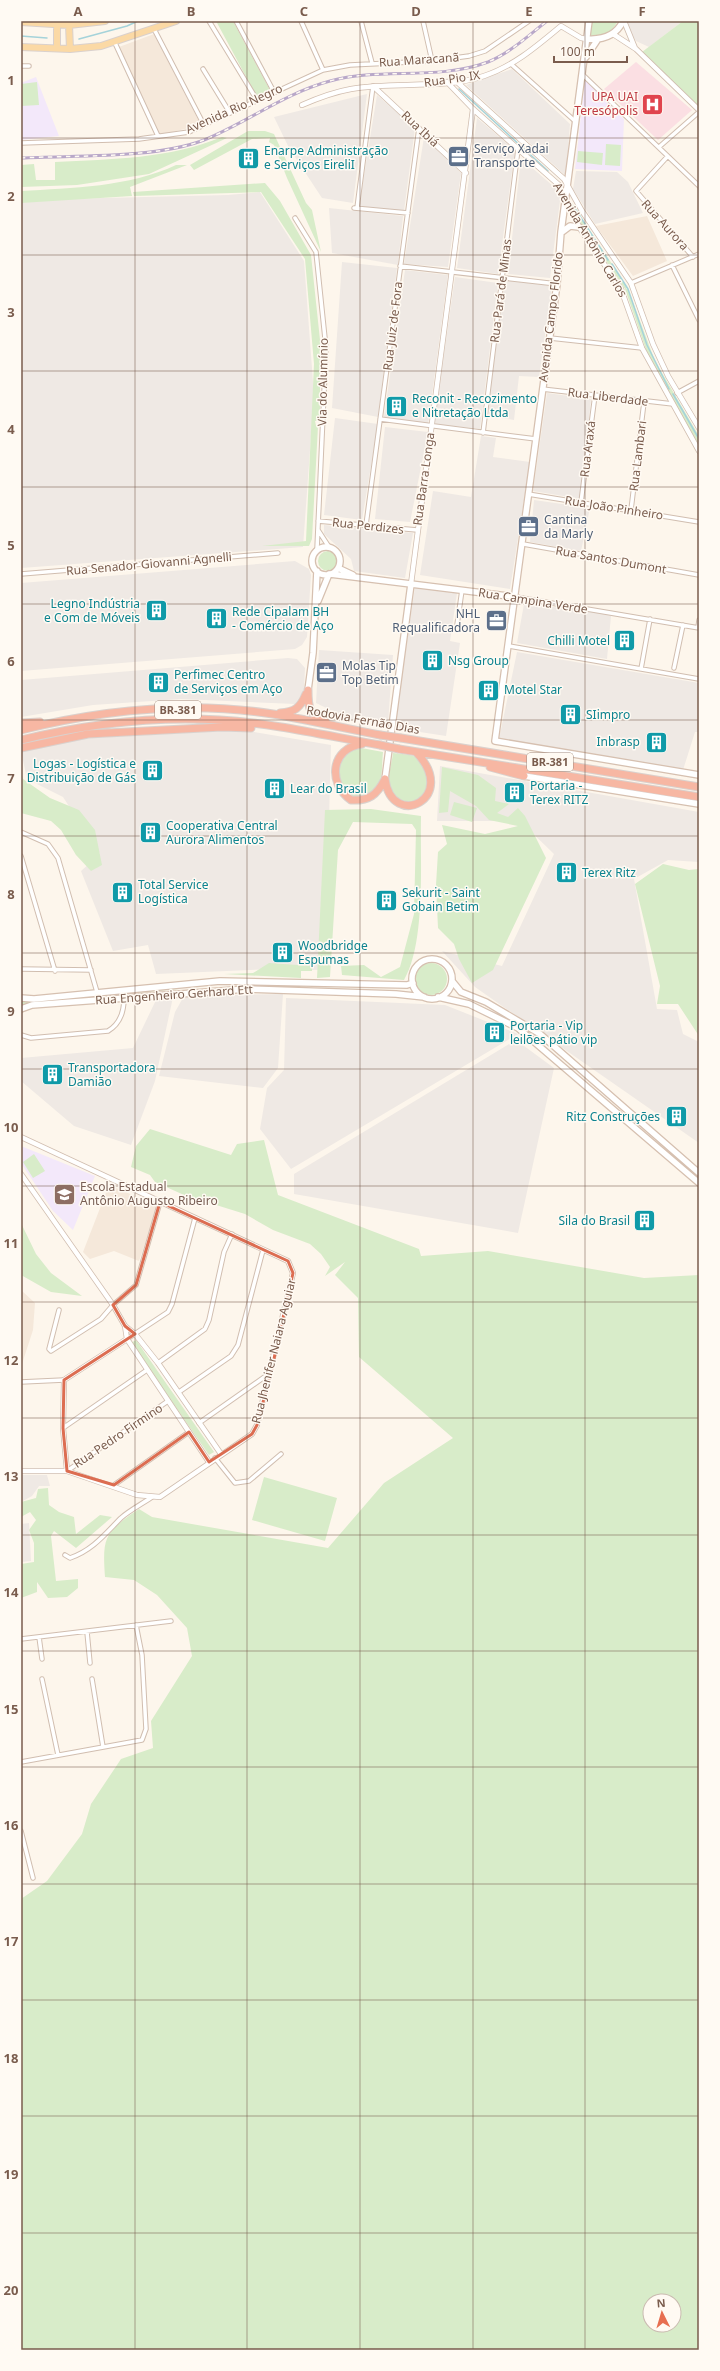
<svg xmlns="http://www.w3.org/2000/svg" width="720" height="2371" viewBox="0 0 720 2371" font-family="'Noto Sans',sans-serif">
	<rect width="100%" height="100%" fill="#fdf6ec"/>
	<path fill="#f5e8da" d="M154,34L201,125L160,135L119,47Z
		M647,216L667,261L633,276L596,226Z
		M109,1185L158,1206L139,1261L114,1251L90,1259L83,1252Z
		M21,1290L35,1303L33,1330L21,1367Z"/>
	<path fill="#efe9e4" d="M628,21H683L649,47L636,41L629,30Z
		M512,69L570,124L566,176L466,85Z
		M367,94L353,203L322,198L289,148L274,117Z
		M377,95L415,128L404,211L359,206Z
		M477,118L515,150L498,274L457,268Z
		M424,137L461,173L448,267L404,264Z
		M521,158L561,193L550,278L508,274Z
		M576,171L617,172L628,182L643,213L595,224L573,189Z
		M260,192L304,261L314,395L303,547L21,568V200L228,195Z
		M329,208L403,216L398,265L332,253Z
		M342,262L397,268L378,417L332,408Z
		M405,270L448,275L428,425L384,417Z
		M455,277L498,283L480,429L434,424Z
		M505,280L552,286L539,377L519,376L514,420L487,416Z
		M547,393L591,399L581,499L533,491Z
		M335,418L378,424L362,520L324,515Z
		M385,427L428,432L410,522L375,519Z
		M481,436L496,438L493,457L530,462L510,589L420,575L433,491L471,497Z
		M534,500L590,508L581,551L530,542Z
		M324,525L413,533L405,578L354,571L351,559L324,534Z
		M295,561L309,569L311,575L307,637L302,645L295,649L21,671V583Z
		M415,587L457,593L450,641L460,643L446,736L394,728Z
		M524,604L592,611L611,616L607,659L517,643Z
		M319,650L393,655L388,723L349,719L316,703Z
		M517,652L699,683V732H695L683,770L499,739Z
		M288,658L297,659L305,668L304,690L295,704L181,699L93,705L21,717V680Z
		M243,730L331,745L325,970L271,969L156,974L148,945L113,951L81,871L100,854L63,797L27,779L21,751L74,739Z
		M440,766L699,812V862L668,860L634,879L657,1009L677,1010L683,1034L699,1042V1143L475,987L442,951L502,966L554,854L520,821H437Z
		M283,994L278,1068L263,1088L159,1076L175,1012L184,996Z
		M173,997L155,1081L131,1145L74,1126L21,1081V1058L133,1048L156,1000Z
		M286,998L445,1005L518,1034L291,1169L260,1129L267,1088L284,1070Z
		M516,1040L554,1068L518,1233L294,1194V1174Z
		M21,1475H47L50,1486H39L32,1496L21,1502Z
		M29,1523L31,1561L21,1562V1524Z"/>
	<path fill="#f3e8fa" d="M36,77L59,136L21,140V83Z
		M585,80L624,119L622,171L575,169Z
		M21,1146L95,1176L73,1230L53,1211L21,1163Z"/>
	<path fill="#fbdfe3" d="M636,62L692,110L658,140L604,89Z"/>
	<path fill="#d8ecc9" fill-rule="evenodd" d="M216,21H233L271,92L258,99Z
		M589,21H618C612,32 603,37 591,37Z
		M683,21H699V109L642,52Z
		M37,82L39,105L21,106V84Z
		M248,131H265L274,134L306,203L312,210L321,252L287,178L274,145L269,142L270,138L252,139L194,170L190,165Z
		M222,137L227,138L149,174L77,185L21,187V165L34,164L36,180H55V162C112,159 169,159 222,137Z
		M606,144L621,145L620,166L605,165Z
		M578,151L603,153L602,165L577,162Z
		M176,165H187L130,187L132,196L21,203V191C72,188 129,187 176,165Z
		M265,183L280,201L311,255L320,340V410L319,421H315L316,426H318L312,539L309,546H262L306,541L314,364L305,259L261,192L134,196L133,192Z
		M572,203L627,287L626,289H628L655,361L699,436V445L651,364L625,289L569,206Z
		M318 561a10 10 0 1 1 20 0a10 10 0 1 1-20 0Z
		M356,747L383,752C381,775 385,784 364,798L351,796C341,786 332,769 343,756C346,753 352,750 356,747Z
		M393,753C400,754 412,754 418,758C423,761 426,767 427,773C435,802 400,814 390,790C386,780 392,763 393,753Z
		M442,767L478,775L496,788L495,801L509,804L497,813L508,817L518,808L525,816L546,858L493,970L472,983L459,959L454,944L438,928L436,885L438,852L447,844L442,825L485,834L518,826L489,820L476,806L450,791L448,812L439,813Z
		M21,772L23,779L50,798L79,810L95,830L102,865L91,871L76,855L61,830L51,821L21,813Z
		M454,802L477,808L472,822L450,815Z
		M371,809L421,816C420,862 426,942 404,980L342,975L341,966L364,965L381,977L400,967L414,914L416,830L412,824L353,822L338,850L330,977L317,978L325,810Z
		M663,864L689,870L699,869V1036L678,1004H657L660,986L635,884Z
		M269,963L312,966V971H301V978L224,974L253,973Z
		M415 979a16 16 0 1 1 32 0a16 16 0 1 1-32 0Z
		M178,986V989L31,1003L21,1007V999Z
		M150,1129L231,1155L237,1144L264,1140L278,1195L419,1249L421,1256L488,1251L644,1278L699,1275V2350H21V1899L47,1881L82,1834L91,1804L121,1759L153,1748L151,1721L192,1656L187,1628L157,1595L134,1580L105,1577C102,1536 105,1532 139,1509L152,1517L328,1548L384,1483L453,1438L359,1357L358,1298L335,1275L345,1262L325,1276L330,1267L321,1254L310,1244L273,1230L245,1214L184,1195L155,1182L150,1175L131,1167L136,1146ZM650,2301H674V2325H650Z
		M34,1154L45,1171L33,1178L23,1162Z
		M21,1223L36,1254L51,1273L82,1296L51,1292L21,1275Z
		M136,1340L214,1452L209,1455L131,1343Z
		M264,1477L337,1498L325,1541L252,1520Z
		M48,1488L49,1505L59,1512L74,1517L76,1534L100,1515L112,1517L76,1548L54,1531L51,1536L56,1581L78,1579V1588L67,1597L48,1598L37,1582V1592L21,1598V1564L34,1562V1543L29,1530L36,1520L30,1512L21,1517V1502L36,1498L38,1489Z"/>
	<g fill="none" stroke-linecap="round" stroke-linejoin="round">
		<path stroke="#a5d3da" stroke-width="1.5" d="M21,36L47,38
			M79,39L127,26L138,21
			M459,89L548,171
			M576,210L608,260
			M612,264L628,289L647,345L669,389
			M673,394L699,439"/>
		<defs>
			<path id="minor" d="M209,21L257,100
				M236,21L274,92
				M301,21L323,70
				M361,21L372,63
				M423,21L432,61
				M154,29L204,125
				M115,43L158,136
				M511,64L576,122
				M21,66H29
				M203,69L230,113
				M583,75L699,186
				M21,143L139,139L189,132L323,70L350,65L432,61L469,56L485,51L529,21
				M659,147L699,112
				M667,157L636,191L693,257
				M354,208L408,213
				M357,208L373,86
				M295,218L316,252L326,348L317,549
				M672,265L699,320
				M400,266L557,284
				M631,283L699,254
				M550,338L642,348
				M542,389L673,404
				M677,393L699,381
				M380,419L536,439
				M483,433L518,149
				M528,494L699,522
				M581,502L595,395
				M631,510L644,402
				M318,521L417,530
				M366,525L419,128
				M318,530L329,547
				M523,544L699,575
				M21,574L278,553
				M516,597L699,628
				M457,625L462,590
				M698,628L699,620
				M509,646L699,679
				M674,668L683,625
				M641,669L650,619
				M21,832L48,844L58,858L97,992
				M21,856L55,971
				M21,969L91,970
				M21,1035L31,1038L108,1031C120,1024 124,1012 124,998
				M59,1310L49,1349L51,1351L101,1319L113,1305L136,1285L160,1202
				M127,1339L168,1312L172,1304L195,1218
				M158,1363L205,1329L209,1320L224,1252L232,1234
				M21,1382L64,1380
				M179,1392L231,1356L238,1345L263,1250
				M199,1423L270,1373
				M63,1428L147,1370
				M215,1458L235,1483L249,1481L281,1454
				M67,1471L168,1401
				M114,1485L189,1432
				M65,1555L70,1558C93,1550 105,1534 121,1518C130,1510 142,1504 152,1497
				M87,1632L90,1663
				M39,1637L42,1659
				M21,1639L171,1621
				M42,1679L58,1755
				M92,1679L103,1747
				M21,1762L142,1740L146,1729L142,1655L136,1625
				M21,1831L33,1878"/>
			<path id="tertiary" d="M624,21L635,48
				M613,34L636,49L699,110
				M456,81L564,179L582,211L631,283L653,344L668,376L699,428
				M447,82L473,109L559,185L579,227L621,289L642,348L699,451
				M374,87L466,173
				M302,105C318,98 334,92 351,89C394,81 442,90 484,76C514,66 537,46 561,26L581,38L587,39
				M411,584L473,109
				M21,1137L288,1261L293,1273L257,1425L252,1434L160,1497L137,1495L67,1471L63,1428L64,1380L127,1339
				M21,1174L113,1305L125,1326L127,1339L209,1462
				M125,1326L135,1334L158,1363L221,1454
				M21,1471H67"/>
			<path id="secondary" d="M589,21L561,232L557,284L495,741L699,775
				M587,39C602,40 616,36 623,21
				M586,57L598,39
				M562,232L570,226L579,227
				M312 561a14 14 0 1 1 28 0a14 14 0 1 1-28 0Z
				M338,568L353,575
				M330,574L516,597
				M318,601L329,574
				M308,690L313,653L317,571
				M524,776L699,804
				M385,779L411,584
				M412 979a20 20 0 1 1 40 0a20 20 0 1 1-40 0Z
				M452,981L461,992L486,1002L540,1034L699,1173
				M438,997L469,1004L518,1028L699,1183
				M21,998L34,999L220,981L407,985L413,983
				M21,1009L32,1005L247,989L396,994L424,997"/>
			<path id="primary" d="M21,22L69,25L105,21
				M69,25L70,49
				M21,47L70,49L101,46L176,21
				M57,48V25"/>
			<path id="motorway" d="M308,690C308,709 309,714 326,722
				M280,713C295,712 300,708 306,694
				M21,723L40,722
				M21,730C102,710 190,701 273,714C309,720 344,728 380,735
				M401,738L699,787
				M21,740C86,724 153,716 220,720C273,723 328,736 380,745
				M362,744C331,748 327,783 351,800C369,801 377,795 385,779
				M21,748L88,734L222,727L251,728
				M399,749L699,797
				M490,767L524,776
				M385,779C392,831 460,798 416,752"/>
		</defs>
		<use href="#minor" stroke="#d1beb0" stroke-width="5.5"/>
		<use href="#tertiary" stroke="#d1beb0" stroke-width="6"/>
		<use href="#secondary" stroke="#d6c0b0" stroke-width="8"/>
		<use href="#primary" stroke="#dad1cd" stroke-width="8"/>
		<use href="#motorway" stroke="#dad1cd" stroke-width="9"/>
		<use href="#minor" stroke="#fff" stroke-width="3.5"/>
		<use href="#tertiary" stroke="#fff" stroke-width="4.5"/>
		<use href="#secondary" stroke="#fff" stroke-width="5.5"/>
		<use href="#primary" stroke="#fbd9a5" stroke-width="6"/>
		<use href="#motorway" stroke="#f7b7a3" stroke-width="7"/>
		<defs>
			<path id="rail" d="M21,158C75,155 154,159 204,140C246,123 285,93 330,81C381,67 437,81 488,62C510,53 529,35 547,21"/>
		</defs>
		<use href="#rail" stroke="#b9a8c9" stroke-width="3"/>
		<use href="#rail" stroke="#fffaf3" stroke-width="1.5" stroke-dasharray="4.5" stroke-linecap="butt"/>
		<defs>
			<path id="motorway-bridge" d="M380,735L401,738
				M380,745L399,749"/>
		</defs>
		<use href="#motorway-bridge" stroke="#dad1cd" stroke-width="9" stroke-linecap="butt"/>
		<use href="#motorway-bridge" stroke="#f7b7a3" stroke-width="7"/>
	</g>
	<path fill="none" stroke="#dc6d51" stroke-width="3" stroke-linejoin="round" d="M160,1202L288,1261L293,1273L271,1372L257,1425L252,1434L209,1462L189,1432L114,1485L67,1471L63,1428L64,1380L135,1334L125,1326L113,1305L136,1285Z"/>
	<path fill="none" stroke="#7a5c4d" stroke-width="1" stroke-opacity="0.55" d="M135,21V2350M247,21V2350M360,21V2350M473,21V2350M585,21V2350M21,138H699M21,255H699M21,371H699M21,487H699M21,604H699M21,720H699M21,836H699M21,953H699M21,1069H699M21,1186H699M21,1302H699M21,1418H699M21,1535H699M21,1651H699M21,1767H699M21,1884H699M21,2000H699M21,2116H699M21,2233H699"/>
	<defs>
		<symbol id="hospital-square" viewBox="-11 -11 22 22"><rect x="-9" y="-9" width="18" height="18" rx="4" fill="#e0444e" stroke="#fffaf3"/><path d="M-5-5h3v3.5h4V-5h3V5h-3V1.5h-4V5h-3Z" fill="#fff"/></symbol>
		<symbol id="office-square" viewBox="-11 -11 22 22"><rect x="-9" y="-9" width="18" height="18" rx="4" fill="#5c6f8a" stroke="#fffaf3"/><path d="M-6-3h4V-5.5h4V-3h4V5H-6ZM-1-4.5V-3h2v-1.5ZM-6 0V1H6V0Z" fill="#fff"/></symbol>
		<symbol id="building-square" viewBox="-11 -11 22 22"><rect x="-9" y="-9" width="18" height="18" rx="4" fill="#0f9aa8" stroke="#fffaf3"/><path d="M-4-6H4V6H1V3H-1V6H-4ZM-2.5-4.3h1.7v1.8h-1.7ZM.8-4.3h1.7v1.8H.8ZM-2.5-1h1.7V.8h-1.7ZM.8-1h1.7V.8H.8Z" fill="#fff"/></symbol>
		<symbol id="school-square" viewBox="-11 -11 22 22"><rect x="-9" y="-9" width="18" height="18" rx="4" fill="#8d6e63" stroke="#fffaf3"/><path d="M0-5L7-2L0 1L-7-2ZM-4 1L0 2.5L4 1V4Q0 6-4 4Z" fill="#fff"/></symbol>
	</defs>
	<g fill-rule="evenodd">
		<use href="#hospital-square" x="640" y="92" width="25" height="25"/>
		<use href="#office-square" x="446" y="144" width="25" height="25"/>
		<use href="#building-square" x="236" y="146" width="25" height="25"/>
		<use href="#building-square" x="384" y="394" width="25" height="25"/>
		<use href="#office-square" x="516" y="514" width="25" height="25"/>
		<use href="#building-square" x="144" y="598" width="25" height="25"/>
		<use href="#building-square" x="204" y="606" width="25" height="25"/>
		<use href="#office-square" x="484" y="608" width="25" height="25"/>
		<use href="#building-square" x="612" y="628" width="25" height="25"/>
		<use href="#building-square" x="420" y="648" width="25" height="25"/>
		<use href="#office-square" x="314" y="660" width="25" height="25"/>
		<use href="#building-square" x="146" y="670" width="25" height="25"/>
		<use href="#building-square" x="476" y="678" width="25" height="25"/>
		<use href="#building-square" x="558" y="702" width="25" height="25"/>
		<use href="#building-square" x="644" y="730" width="25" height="25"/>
		<use href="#building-square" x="140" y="758" width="25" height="25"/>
		<use href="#building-square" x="262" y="776" width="25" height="25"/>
		<use href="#building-square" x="502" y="780" width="25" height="25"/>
		<use href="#building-square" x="138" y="820" width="25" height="25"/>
		<use href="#building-square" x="554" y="860" width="25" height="25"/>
		<use href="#building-square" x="110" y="880" width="25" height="25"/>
		<use href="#building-square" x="374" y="888" width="25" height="25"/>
		<use href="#building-square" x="270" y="940" width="25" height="25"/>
		<use href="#building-square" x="482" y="1020" width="25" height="25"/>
		<use href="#building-square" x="40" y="1062" width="25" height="25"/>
		<use href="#building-square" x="664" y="1104" width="25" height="25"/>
		<use href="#school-square" x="52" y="1182" width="25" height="25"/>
		<use href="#building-square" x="632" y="1208" width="25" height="25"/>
	</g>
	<g text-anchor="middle" stroke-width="3" stroke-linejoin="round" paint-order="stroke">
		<g fill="#fffaf3" stroke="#a28b7f" stroke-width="1">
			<rect x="155" y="701" width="46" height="18" rx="3"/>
			<rect x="527" y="753" width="46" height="18" rx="3"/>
		</g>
		<g font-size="11" font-weight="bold" fill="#7a5c4d">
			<text x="178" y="714">BR-381</text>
			<text x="550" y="766">BR-381</text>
		</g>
		<g font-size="12" fill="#7a5c4d" stroke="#fffaf3">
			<text transform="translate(419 60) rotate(-4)" y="4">Rua Maracanã</text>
			<text transform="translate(452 79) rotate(-8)" y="4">Rua Pio IX</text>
			<text transform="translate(234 109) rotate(-24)" y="4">Avenida Rio Negro</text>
			<text transform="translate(420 129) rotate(43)" y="4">Rua Ibiá</text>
			<text transform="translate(665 225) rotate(48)" y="4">Rua Aurora</text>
			<text transform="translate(590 240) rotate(59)" y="4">Avenida Antônio Carlos</text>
			<text transform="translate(501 291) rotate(-83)" y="4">Rua Pará de Minas</text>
			<text transform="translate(551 317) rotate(-83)" y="4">Avenida Campo Florido</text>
			<text transform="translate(393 326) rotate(-83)" y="4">Rua Juiz de Fora</text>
			<text transform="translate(323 382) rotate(-89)" y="4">Via do Alumínio</text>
			<text transform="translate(608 397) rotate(7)" y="4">Rua Liberdade</text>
			<text transform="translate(588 449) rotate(-83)" y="4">Rua Araxá</text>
			<text transform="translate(638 456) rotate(-83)" y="4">Rua Lambari</text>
			<text transform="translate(424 479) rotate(-82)" y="4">Rua Barra Longa</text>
			<text transform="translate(614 508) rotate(9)" y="4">Rua João Pinheiro</text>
			<text transform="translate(368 526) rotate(6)" y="4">Rua Perdizes</text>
			<text transform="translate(611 560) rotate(10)" y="4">Rua Santos Dumont</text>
			<text transform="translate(149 564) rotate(-5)" y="4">Rua Senador Giovanni Agnelli</text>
			<text transform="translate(533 601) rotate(9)" y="4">Rua Campina Verde</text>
			<text transform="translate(363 720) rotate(10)" y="4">Rodovia Fernão Dias</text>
			<text transform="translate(174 995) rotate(-4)" y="4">Rua Engenheiro Gerhard Ett</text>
			<text transform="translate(274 1351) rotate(-76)" y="4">Rua Jhenifer Naiara Aguiar</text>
			<text transform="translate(118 1436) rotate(-34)" y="4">Rua Pedro Firmino</text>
		</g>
		<g font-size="12" fill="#be3a42" stroke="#fffaf3" text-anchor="end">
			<text x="638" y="101">UPA UAI<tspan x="638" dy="14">Teresópolis</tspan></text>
		</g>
		<g font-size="12" fill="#4e5e75" stroke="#fffaf3" text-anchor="start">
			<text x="474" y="153">Serviço Xadai<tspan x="474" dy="14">Transporte</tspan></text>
			<text x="544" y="524">Cantina<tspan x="544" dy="14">da Marly</tspan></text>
			<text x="480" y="618" text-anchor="end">NHL<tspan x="480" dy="14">Requalificadora</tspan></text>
			<text x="342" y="670">Molas Tip<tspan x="342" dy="14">Top Betim</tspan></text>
		</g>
		<g font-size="12" fill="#0d838f" stroke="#fffaf3" text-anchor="start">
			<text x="264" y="155">Enarpe Administração<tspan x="264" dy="14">e Serviços EireliI</tspan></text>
			<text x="412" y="403">Reconit - Recozimento<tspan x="412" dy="14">e Nitretação Ltda</tspan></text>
			<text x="140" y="608" text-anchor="end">Legno Indústria<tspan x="140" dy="14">e Com de Móveis</tspan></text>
			<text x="232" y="616">Rede Cipalam BH<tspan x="232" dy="14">- Comércio de Aço</tspan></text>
			<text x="610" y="645" text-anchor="end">Chilli Motel</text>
			<text x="448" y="665">Nsg Group</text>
			<text x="174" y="679">Perfimec Centro<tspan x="174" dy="14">de Serviços em Aço</tspan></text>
			<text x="504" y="694">Motel Star</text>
			<text x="586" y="719">SIimpro</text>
			<text x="640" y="746" text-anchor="end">Inbrasp</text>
			<text x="136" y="768" text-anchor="end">Logas - Logística e<tspan x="136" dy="14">Distribuição de Gás</tspan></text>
			<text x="530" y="790">Portaria -<tspan x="530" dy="14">Terex RITZ</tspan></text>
			<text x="290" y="793">Lear do Brasil</text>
			<text x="166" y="830">Cooperativa Central<tspan x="166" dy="14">Aurora Alimentos</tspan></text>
			<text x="582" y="877">Terex Ritz</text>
			<text x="138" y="889">Total Service<tspan x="138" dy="14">Logística</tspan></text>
			<text x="402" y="897">Sekurit - Saint<tspan x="402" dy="14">Gobain Betim</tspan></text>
			<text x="298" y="950">Woodbridge<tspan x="298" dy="14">Espumas</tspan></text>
			<text x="510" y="1030">Portaria - Vip<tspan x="510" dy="14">leilões pátio vip</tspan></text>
			<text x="68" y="1072">Transportadora<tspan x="68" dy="14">Damião</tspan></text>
			<text x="660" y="1121" text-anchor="end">Ritz Construções</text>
			<text x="630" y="1225" text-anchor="end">Sila do Brasil</text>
		</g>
		<g font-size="12" fill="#785e54" stroke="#fffaf3" text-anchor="start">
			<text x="80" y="1191">Escola Estadual<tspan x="80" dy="14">Antônio Augusto Ribeiro</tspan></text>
		</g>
	</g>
	<rect width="720" height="2371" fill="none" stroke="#fffaf3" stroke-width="44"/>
	<g transform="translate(662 2313) rotate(355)"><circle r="19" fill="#fffaf3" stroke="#cabbb1"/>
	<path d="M0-3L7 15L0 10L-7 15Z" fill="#e76f51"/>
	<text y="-6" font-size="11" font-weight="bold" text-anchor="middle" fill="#7a5c4d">N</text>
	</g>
	<path d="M554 56v6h73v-6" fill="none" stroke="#7a5c4d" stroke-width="2"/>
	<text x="560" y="56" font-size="12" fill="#7a5c4d" stroke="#fffaf3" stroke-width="3" paint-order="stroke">100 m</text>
	<rect x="22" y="22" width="676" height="2327" fill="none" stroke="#7a5c4d" stroke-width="1.5"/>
	<g font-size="13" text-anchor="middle" font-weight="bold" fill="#7a5c4d">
		<text x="78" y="16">A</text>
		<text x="191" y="16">B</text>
		<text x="304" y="16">C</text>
		<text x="416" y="16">D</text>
		<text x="529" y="16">E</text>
		<text x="642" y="16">F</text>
		<text x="11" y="85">1</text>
		<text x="11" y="201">2</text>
		<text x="11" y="317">3</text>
		<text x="11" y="434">4</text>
		<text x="11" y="550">5</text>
		<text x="11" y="666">6</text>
		<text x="11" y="783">7</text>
		<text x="11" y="899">8</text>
		<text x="11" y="1016">9</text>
		<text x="11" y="1132">10</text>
		<text x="11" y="1248">11</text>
		<text x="11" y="1365">12</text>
		<text x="11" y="1481">13</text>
		<text x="11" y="1597">14</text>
		<text x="11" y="1714">15</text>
		<text x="11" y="1830">16</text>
		<text x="11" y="1946">17</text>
		<text x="11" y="2063">18</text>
		<text x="11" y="2179">19</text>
		<text x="11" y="2295">20</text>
	</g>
</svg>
